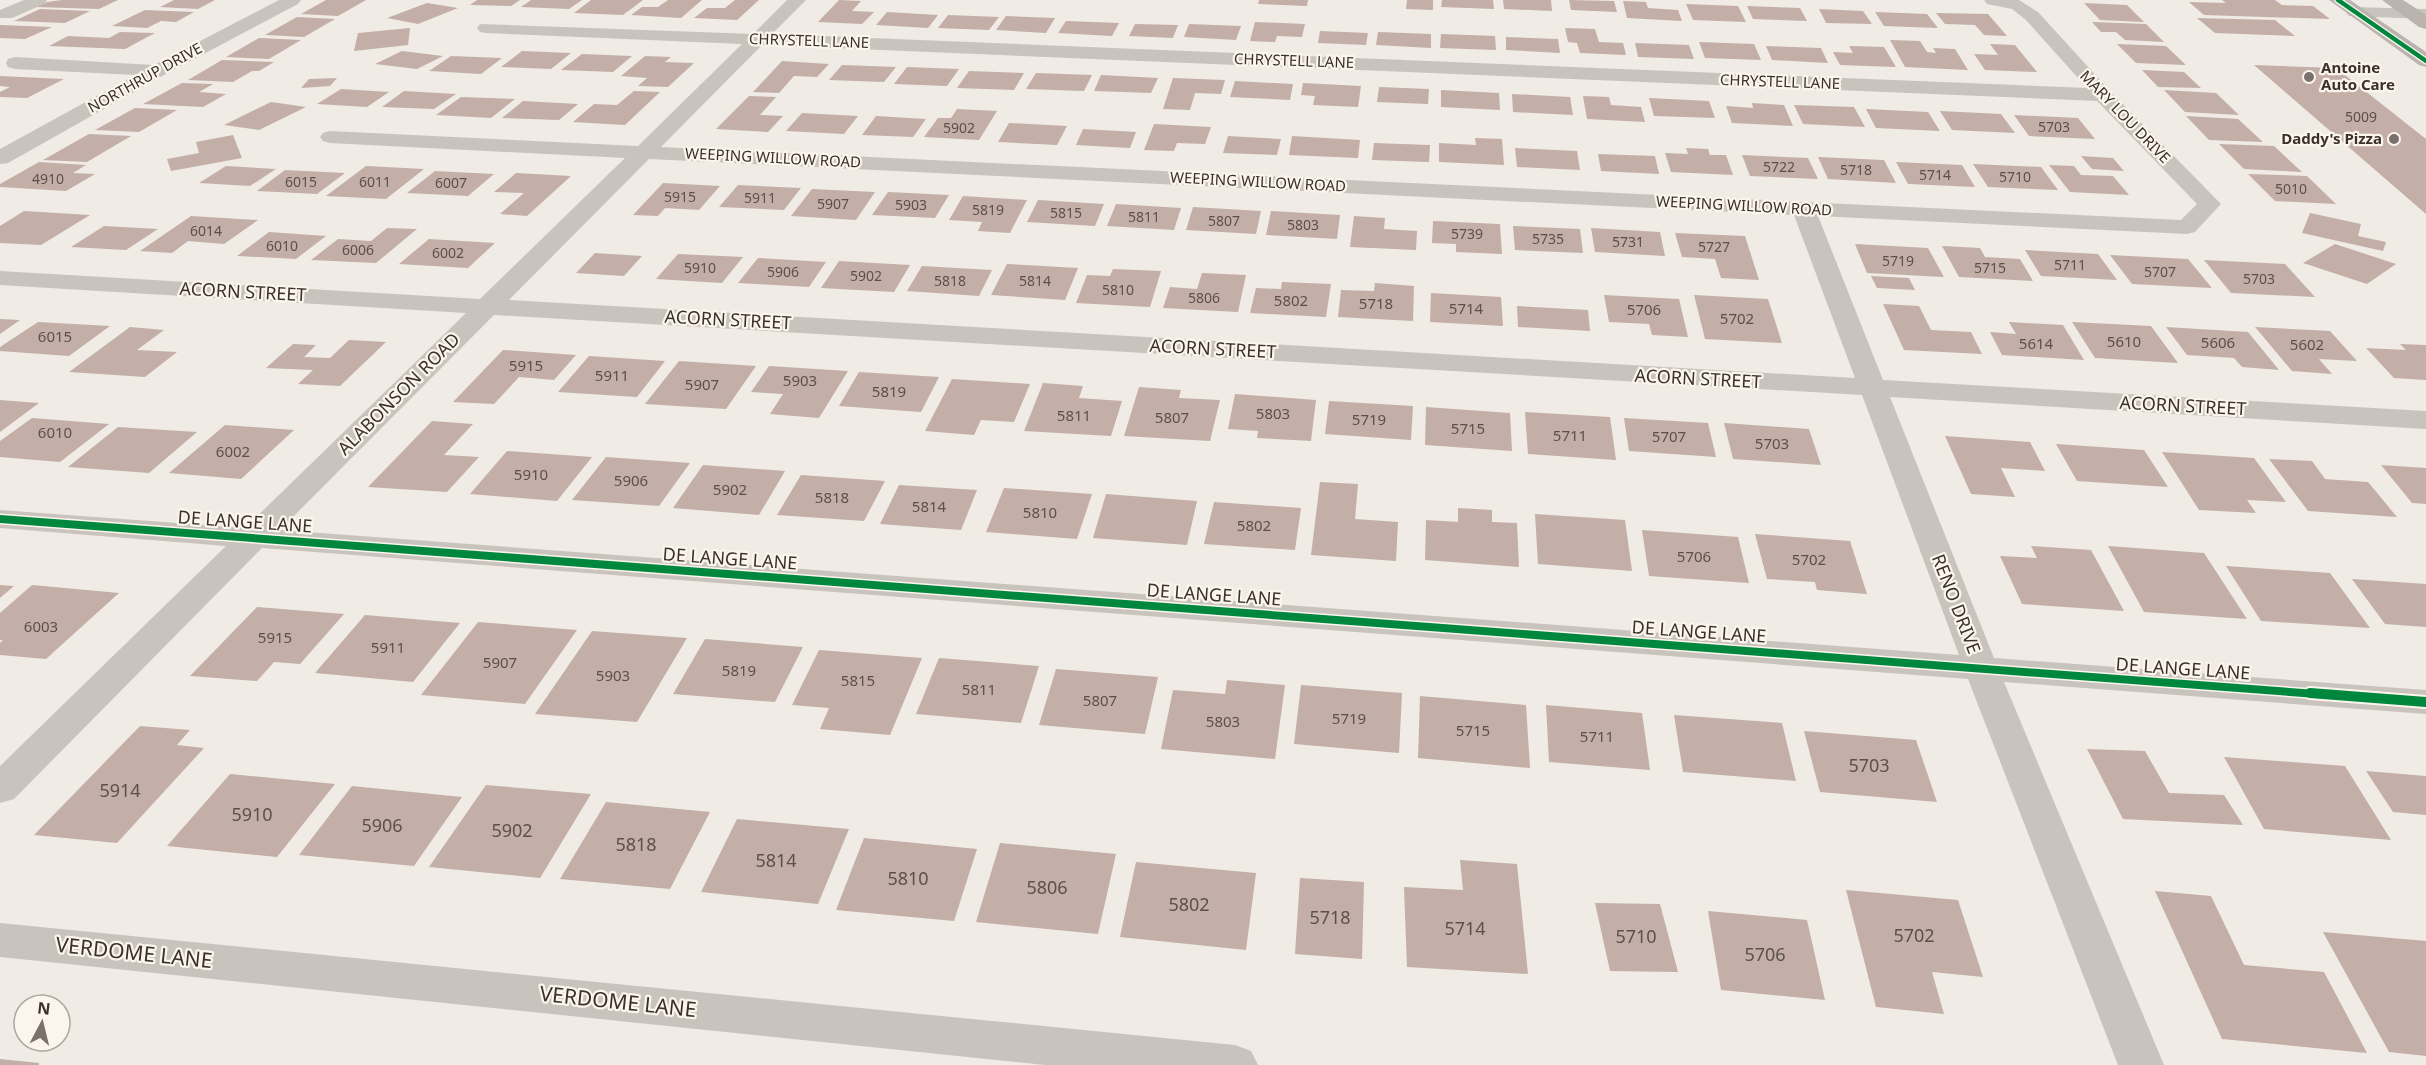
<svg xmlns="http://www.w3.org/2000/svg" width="2426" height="1065" viewBox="0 0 2426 1065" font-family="'Noto Sans',sans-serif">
	<rect width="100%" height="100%" fill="#f0ebe5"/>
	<path fill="#c3afa7" d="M62,0H118L99,9L36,7L47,2Z
		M174,0H215L198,9L160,7Z
		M326,0H366L338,16L301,14Z
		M477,0H520L511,6L470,5Z
		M531,0H582L569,9L521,7Z
		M591,0H643L623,15L574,13Z
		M668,0H702L681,18L631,15L642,7H658Z
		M735,0H759L737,20L694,18L707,8H725Z
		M839,0L861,1L852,11L874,12L862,24L818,22Z
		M1259,0H1308L1307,6L1258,4Z
		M1407,0H1433V10L1406,9Z
		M1442,0H1493L1494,9L1441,7Z
		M1503,0H1551L1552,11L1504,9Z
		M1569,0L1614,1L1617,12L1571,10Z
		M2222,0H2275L2282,5L2313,6L2330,19L2204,15L2189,2L2226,3Z
		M1623,1L1646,2L1648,8L1678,10L1682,21L1627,18Z
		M427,3L458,8L418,24L387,18Z
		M2084,3L2127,5L2144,22L2100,20Z
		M1686,4L1738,6L1746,22L1693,20Z
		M1747,6L1800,8L1807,21L1753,19Z
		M40,9L90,11L65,23L14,21Z
		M1819,9L1863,11L1872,24L1826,23Z
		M145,10L194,12L176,22L161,21L147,28L112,26Z
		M887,12L938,15L928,28L876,25Z
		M1875,12L1927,14L1938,28L1884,26Z
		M1936,13L1988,14L2007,36L1984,35L1975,25L1945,24Z
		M948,15L999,17L989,30L938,28Z
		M1006,16L1055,18L1046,33L996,30Z
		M297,17L335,19L304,37L265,35Z
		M2197,18L2275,20L2295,36L2215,33Z
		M1066,21L1119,23L1112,36L1058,33Z
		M1255,22L1305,24L1302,37L1277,36L1275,42L1250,41Z
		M2092,22L2146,24L2164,42L2125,40L2116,32H2101Z
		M1135,24L1178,25L1173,38L1129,36Z
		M1189,24L1241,26L1236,40L1184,37Z
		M0,25H1L52,27L25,39L0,38Z
		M410,28L408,45L354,51L358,33Z
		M1565,28L1595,29L1599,42L1623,43L1626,55L1580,53L1577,43L1568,42Z
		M1320,31L1368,33L1366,45L1318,43Z
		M120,32L155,33L125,49L49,46L68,36L109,38Z
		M1378,32L1431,34V48L1376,45Z
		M1441,34L1495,36L1496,50L1440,48Z
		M1506,37L1558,39L1560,53L1506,50Z
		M259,38L301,40L269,59L226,57Z
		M1890,40L1920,41L1927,52L1936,53L1933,48L1955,49L1968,70L1905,67Z
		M1699,42L1754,44L1761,60L1705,58Z
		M1635,43L1689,45L1694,59L1638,57Z
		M1990,44L2015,45L2037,72L1985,70L1974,54L1998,55Z
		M2117,44L2166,46L2186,65L2136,63Z
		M1766,46L1821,48L1828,63L1772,60Z
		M1849,46L1884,47L1896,67L1840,65L1833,52L1853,53Z
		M402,51L443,56L417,69L375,64Z
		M522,51L571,53L551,69L501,67Z
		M582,54L632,56L613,72L561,70Z
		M451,56L502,58L481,74L429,71Z
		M645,56L671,57L665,62L694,63L668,87L638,86L647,78L621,76Z
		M222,60L274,62L259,71H252L233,82L188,80Z
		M782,61L829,64L817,77L794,76L779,93L753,92Z
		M842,65L896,67L884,82L829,80Z
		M2254,65L2336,68L2426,139V214Z
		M907,67L959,69L947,86L894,84Z
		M2142,70L2184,72L2201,88L2158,87Z
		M969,71L1024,73L1014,90L957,88Z
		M1036,73L1092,75L1084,91L1026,89Z
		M1101,75L1158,78L1151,93L1094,91Z
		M0,76L64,79L27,98L0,97V92L10,87L0,86Z
		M337,78L330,86L301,88L309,79Z
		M1173,78L1225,80L1221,94L1195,93L1190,110L1163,109Z
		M1235,81L1293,84L1290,100L1230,97Z
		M182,83L213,84L199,92L226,94L203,107L143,104Z
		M1303,83L1361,86L1358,107L1313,105L1315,96L1301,95Z
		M1379,87L1429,89L1428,104L1377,102Z
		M341,89L389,92L367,107L317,104Z
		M1441,90L1499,93L1500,110L1441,107Z
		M2164,90L2216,93L2239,115L2185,112Z
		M404,91L456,94L434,109L382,107Z
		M634,91L660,92L625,125L573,122L594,104L617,105Z
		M1512,94L1570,97L1573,115L1513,112Z
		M749,96L776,97L760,115L783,116L768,132L716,129Z
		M1583,96L1609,97L1611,105L1641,107L1645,122L1587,119Z
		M461,97L515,99L491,118L436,115Z
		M1649,98L1709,101L1715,118L1654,116Z
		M523,101L578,104L559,120L502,118Z
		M271,102L306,107L259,130L224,125Z
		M1752,103L1784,105L1793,126L1732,123L1726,106L1753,108Z
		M1794,105L1854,107L1865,127L1803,124Z
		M135,108L177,110L139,132L95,130Z
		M957,109L997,111L979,140L924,137L938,118H951Z
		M1866,109L1928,112L1940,131L1876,128Z
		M1940,111L2001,114L2015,133L1952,130Z
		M802,113L858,116L844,134L786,131Z
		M2014,115L2078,118L2095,139L2029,136Z
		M876,116L926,119L913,137L862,135Z
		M2186,116L2238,119L2263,142L2209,140Z
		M1009,123L1067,126L1057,145L998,142Z
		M1154,124L1211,127L1205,144L1177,143L1174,151L1144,150Z
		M1083,129L1136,132L1130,148L1076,145Z
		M89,134L131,136L87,162L43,160Z
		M233,135L242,158L171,171L167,159L199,153L196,142Z
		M1228,136L1281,139L1277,155L1223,153Z
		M1292,136L1360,140L1358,158L1289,155Z
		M1475,138L1502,139L1504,165L1439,162V143L1476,145Z
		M1374,143L1430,145L1429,162L1372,160Z
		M2219,144L2274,146L2302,172L2244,169Z
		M1515,148L1577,151L1580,170L1517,167Z
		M1686,148L1708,149L1710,155H1726L1733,175L1671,172L1665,153L1688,154Z
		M1598,154L1655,156L1659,174L1601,171Z
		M1742,155L1808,158L1818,179L1750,176Z
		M2081,156L2113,158L2124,171L2092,169Z
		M1818,157L1884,160L1896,183L1828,179Z
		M39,162L86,165L73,173L95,174L66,191L0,187V184Z
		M1896,162L1962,165L1975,187L1908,184Z
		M1973,164L2041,167L2058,190L1988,187Z
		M2049,165L2074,166L2081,175L2113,176L2129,195L2070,192Z
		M226,166L276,169L250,186L199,183Z
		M366,166L424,169L386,199L326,196Z
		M285,170L345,173L317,194L257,191Z
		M435,171L494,174L468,196L407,193Z
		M516,173L571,176L527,216L500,214L524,193L494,192Z
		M2248,174L2307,176L2336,204L2275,201Z
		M663,183L720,186L699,210L665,208L658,216L633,215Z
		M738,185L801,188L784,210L719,207Z
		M812,189L875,192L856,220L791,216Z
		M888,192L949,195L935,218L872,215Z
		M963,196L1027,200L1010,233L978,231L982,222L949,220Z
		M1038,200L1104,204L1095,226L1027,222Z
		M1116,204L1181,208L1174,230L1107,226Z
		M1193,207L1261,211L1256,234L1186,230Z
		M24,211L90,215L41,245L0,243V226Z
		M1271,211L1340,215L1337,239L1266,235Z
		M2310,213L2361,224L2358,236L2386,242L2383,251L2302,233Z
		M191,216L258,220L224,244L188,241L172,253L140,251Z
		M1354,216L1385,218L1384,229L1417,231L1416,250L1350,247Z
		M1433,221L1500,224L1502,254L1456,252V244L1432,243Z
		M104,226L158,229L126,250L71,247Z
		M1513,226L1580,229L1583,253L1515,250Z
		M387,228L417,229L376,263L311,260L338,239L371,241Z
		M1591,228L1660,232L1665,256L1595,252Z
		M269,232L326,236L296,259L237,256Z
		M1675,233L1745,236L1759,280L1721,278L1715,259L1682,257Z
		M429,239L495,243L468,268L399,264Z
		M1855,244L1928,248L1944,277L1867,273Z
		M2335,244L2396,264L2367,284L2303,263Z
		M1942,246L1980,248L1985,257L2020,259L2033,281L1959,277Z
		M2025,250L2098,254L2117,280L2041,276Z
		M595,253L642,256L624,276L576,273Z
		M678,254L743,257L722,283L656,279Z
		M2110,255L2188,259L2212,288L2132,284Z
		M758,258L826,262L809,287L738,283Z
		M2204,260L2285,264L2315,297L2231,293Z
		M839,261L910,265L894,292L821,288Z
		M1007,264L1078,268L1065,300L991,295Z
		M922,266L992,270L979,296L907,291Z
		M1113,269L1161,271L1150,307L1076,303L1087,275L1110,276Z
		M1202,273L1246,275L1238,312L1163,308L1170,287L1197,289Z
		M1871,276L1909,278L1915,290L1877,288Z
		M1282,282L1331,284L1326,317L1250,313L1256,288L1281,289Z
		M1375,283L1414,286L1413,321L1338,317L1341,290L1374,291Z
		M1431,293L1501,297L1503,326L1430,322Z
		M1604,295L1679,299L1688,337L1652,335L1649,324L1609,322Z
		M1694,295L1768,299L1782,343L1705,339Z
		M1883,304L1919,306L1931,330L1971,332L1982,354L1904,350Z
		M1517,306L1588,310L1590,331L1518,327Z
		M0,319L20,320L0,334Z
		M38,322L110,326L69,356L0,351V347Z
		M2009,322L2063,325L2084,360L2002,355L1990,332L2016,334Z
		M2072,322L2151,326L2178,363L2095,358Z
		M130,327L164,330L137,350L177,352L145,377L69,372Z
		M2166,327L2248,332L2279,370L2242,367L2234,358L2187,355Z
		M2255,327L2330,331L2357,361L2319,359L2332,374L2292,371Z
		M349,340L386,342L340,386L298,384L313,370L266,368L293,344L316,345L304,357L330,358Z
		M2400,344L2426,345V380L2394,378L2366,348L2406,350Z
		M503,350L576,355L554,380L519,377L494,404L453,402Z
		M589,356L665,361L637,397L558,392Z
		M679,361L756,366L726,409L645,404Z
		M769,366L848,371L819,418L770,414L783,394L751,392Z
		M859,372L939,377L921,412L839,406Z
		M952,379L1030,384L1014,422L981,420L974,435L925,431Z
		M1043,383L1083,386L1079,398L1122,401L1111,436L1024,431Z
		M1139,387L1181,390L1179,398L1220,400L1210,441L1124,436Z
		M1235,394L1316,400L1311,441L1257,438L1258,431L1228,429Z
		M0,400L39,403L0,432Z
		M1329,401L1413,406L1411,440L1325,434Z
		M1426,407L1510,413L1512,451L1425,445Z
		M1525,412L1610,417L1616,460L1528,454Z
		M32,418L109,424L60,462L0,457V441Z
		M1624,418L1708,423L1716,457L1629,451Z
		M432,421L473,424L444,455L479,457L447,492L368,487Z
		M1724,423L1809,429L1821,465L1733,459Z
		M225,425L294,430L241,479L169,473Z
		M118,427L197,432L149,473L68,467Z
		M1945,436L2030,442L2045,471L2001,468L2015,497L1971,494Z
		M2056,444L2144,450L2168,487L2077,481Z
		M507,451L592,457L557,501L470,494Z
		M2162,452L2254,458L2286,502L2247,500L2256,513L2199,510Z
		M606,457L690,463L659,506L572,500Z
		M2269,459L2312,461L2325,479L2368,482L2397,517L2308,511Z
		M703,465L785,471L759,515L673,508Z
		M2381,465L2426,468V504L2412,503Z
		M801,475L885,481L864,521L777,515Z
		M1320,482L1358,484L1355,519L1398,522L1396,561L1311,555Z
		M899,485L977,490L961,530L880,524Z
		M1004,488L1092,494L1077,539L986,532Z
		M1106,494L1197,501L1187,545L1093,538Z
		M1214,502L1301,508L1295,550L1204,544Z
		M1458,508L1492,510V522L1517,523L1519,567L1425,560L1426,520L1458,522Z
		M1535,514L1625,520L1632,571L1538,564Z
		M1642,530L1738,537L1749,583L1649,576Z
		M1755,534L1850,541L1867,594L1817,590L1815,582L1767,579Z
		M2031,546L2091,550L2124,611L2022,604L2000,556L2037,558Z
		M2108,546L2204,553L2247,619L2144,612Z
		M2226,566L2330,573L2370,628L2261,621Z
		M2352,579L2426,584V627L2385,624Z
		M0,585L14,586L0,598Z
		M32,585L119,593L46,659L0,655V643L3,640H0V613Z
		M257,607L344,614L300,664L274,662L257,681L190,676Z
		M365,615L460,623L413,682L315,673Z
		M478,622L577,630L525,704L421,695Z
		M592,631L687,638L637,722L535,714Z
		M705,639L803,647L775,702L673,694Z
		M819,650L922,658L890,735L820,729L829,708L792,705Z
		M939,658L1039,666L1021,723L916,714Z
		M1056,669L1158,677L1145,734L1039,725Z
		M1227,680L1285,685L1275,759L1161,749L1173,690L1225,694Z
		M1301,685L1402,693L1399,753L1294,744Z
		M1420,696L1526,705L1530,768L1418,758Z
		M1546,705L1642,713L1650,770L1549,762Z
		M1674,715L1782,723L1796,781L1683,772Z
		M140,726L190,730L177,745L204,748L117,843L34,835Z
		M1804,731L1916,740L1937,802L1820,792Z
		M2087,749L2145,751L2169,793L2224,795L2243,825L2123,819Z
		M2224,757L2345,766L2391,840L2264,829Z
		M2366,771L2426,776V815L2393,812Z
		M230,774L335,784L277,857L167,846Z
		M486,785L591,794L540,878L429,867Z
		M352,786L462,797L414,866L299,855Z
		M606,802L710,812L670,889L560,879Z
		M737,819L849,829L818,904L701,892Z
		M864,838L977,849L954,921L836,910Z
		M1000,843L1116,854L1098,934L976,922Z
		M1460,860L1517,864L1528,974L1407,967L1404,887L1463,890Z
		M1136,862L1256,873L1246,950L1120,937Z
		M1300,878L1364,882L1362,959L1295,954Z
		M1846,890L1958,900L1983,977L1932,972L1944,1014L1876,1007Z
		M2155,891L2211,896L2244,965L2324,972L2367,1053L2222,1039Z
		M1595,903L1660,904L1678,972L1610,971Z
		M1708,911L1807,920L1825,1000L1721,990Z
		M2323,932L2426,941V1056L2389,1052Z
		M0,1059L39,1063V1065H0Z"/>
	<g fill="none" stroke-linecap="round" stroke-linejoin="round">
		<path fill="#c9c3be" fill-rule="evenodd" d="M24,0H47L44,4L12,18H0V10Z
			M279,0H301L298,4L164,75L8,163L0,164V149L135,75L15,69L8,67L6,63L8,59L15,57L154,65Z
			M787,0H806L772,34L2087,88L2026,20L2012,9L1987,4L1984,0H2019L2038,12L2110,91L2221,204L2195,232L2187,234L1818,216L1883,380L2426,411V429L1890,397L1994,658L2426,690V714L2004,682L2164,1065H2118L1968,679L262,548L14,799L0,803V766L226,546L0,528V510L245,528L466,313L0,285V271L480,299L625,158L330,143L323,141L320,137L323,133L330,131L638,146L742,44L486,33L480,32L477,28L480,24L753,34ZM762,45L2097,101L2197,204L2181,220L661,147ZM649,159L1794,215L1855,378L509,300ZM494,315L1862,395L1959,655L280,530Z
			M2355,7L2426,9V19L2349,16L2346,12L2349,8Z
			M0,923L1235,1045L1251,1051L1258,1065H1045L0,957Z"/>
		<path fill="#bab3ae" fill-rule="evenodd" d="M2329,0H2350L2426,52V67L2419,65Z
			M2382,0H2403L2426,15V29L2419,27Z"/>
		<defs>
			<path id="cycleway-far2" d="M2338,0L2426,61"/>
			<path id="cycleway-far1" d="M0,519L2330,695"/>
			<path id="cycleway" d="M2310,693L2426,702"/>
		</defs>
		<use href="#cycleway-far2" stroke="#fbf5ee" stroke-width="7"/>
		<use href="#cycleway-far1" stroke="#fbf5ee" stroke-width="11"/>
		<use href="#cycleway" stroke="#fbf5ee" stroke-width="14"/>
		<use href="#cycleway-far2" stroke="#00873e" stroke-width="4.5"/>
		<use href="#cycleway-far1" stroke="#00873e" stroke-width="8"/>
		<use href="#cycleway" stroke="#00873e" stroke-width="10"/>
	</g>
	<g fill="#7a716c" stroke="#fbf5ee" stroke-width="2">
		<circle cx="2309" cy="77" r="6"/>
		<circle cx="2394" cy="139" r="6"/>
	</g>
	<g text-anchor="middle" stroke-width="4.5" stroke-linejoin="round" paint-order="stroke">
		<g font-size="14" fill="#5d504a">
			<text x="2361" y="122">5009</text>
			<text x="2054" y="132">5703</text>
			<text x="959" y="133">5902</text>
			<text x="1779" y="172">5722</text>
			<text x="1856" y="175">5718</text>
			<text x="1935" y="180">5714</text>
			<text x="2015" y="182">5710</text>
			<text x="48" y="184">4910</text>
			<text x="301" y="187">6015</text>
			<text x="375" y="187">6011</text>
			<text x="451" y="188">6007</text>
			<text x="2291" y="194">5010</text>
			<text x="680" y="202">5915</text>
			<text x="760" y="203">5911</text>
			<text x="833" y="209">5907</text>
			<text x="911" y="210">5903</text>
			<text x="988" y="215">5819</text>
			<text x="1066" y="218">5815</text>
			<text x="1144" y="222">5811</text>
			<text x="1224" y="226">5807</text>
			<text x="1303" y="230">5803</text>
			<text x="206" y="236">6014</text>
			<text x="1467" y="239">5739</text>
			<text x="1548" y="244">5735</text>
			<text x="1628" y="247">5731</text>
			<text x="282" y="251">6010</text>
			<text x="1714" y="252">5727</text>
			<text x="358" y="255">6006</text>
			<text x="448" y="258">6002</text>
			<text x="1898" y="266">5719</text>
			<text x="2070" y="270">5711</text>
			<text x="700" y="273">5910</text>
			<text x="1990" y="273">5715</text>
			<text x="783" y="277">5906</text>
			<text x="2160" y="277">5707</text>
			<text x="866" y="281">5902</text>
			<text x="2259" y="284">5703</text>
			<text x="950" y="286">5818</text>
			<text x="1035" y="286">5814</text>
			<text x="1118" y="295">5810</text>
			<text x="1204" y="303">5806</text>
		</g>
		<g font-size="15" fill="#3b302b" stroke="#fbf5ee">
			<text transform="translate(809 41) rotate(2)" y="5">CHRYSTELL LANE</text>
			<text transform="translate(1294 61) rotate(2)" y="5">CHRYSTELL LANE</text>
			<text transform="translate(145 78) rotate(-29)" y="5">NORTHRUP DRIVE</text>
			<text transform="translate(1780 82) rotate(2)" y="5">CHRYSTELL LANE</text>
			<text transform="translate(2125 117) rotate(46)" y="5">MARY LOU DRIVE</text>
			<text transform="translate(773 158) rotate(3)" y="5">WEEPING WILLOW ROAD</text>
			<text transform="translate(1258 182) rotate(3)" y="5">WEEPING WILLOW ROAD</text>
			<text transform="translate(1744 206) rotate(3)" y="5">WEEPING WILLOW ROAD</text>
		</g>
		<g font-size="15" font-weight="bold" fill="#3b302b" stroke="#fbf5ee" text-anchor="start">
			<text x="2321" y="73">Antoine<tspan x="2321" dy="17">Auto Care</tspan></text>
			<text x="2382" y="144" text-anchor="end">Daddy's Pizza</text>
		</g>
		<g font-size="15" fill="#5d504a">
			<text x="1291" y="306">5802</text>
			<text x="1376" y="309">5718</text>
			<text x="1466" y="314">5714</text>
			<text x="1644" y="315">5706</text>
			<text x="1737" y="324">5702</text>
			<text x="55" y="342">6015</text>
			<text x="2124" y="347">5610</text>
			<text x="2218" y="348">5606</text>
			<text x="2036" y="349">5614</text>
			<text x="2307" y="350">5602</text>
			<text x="526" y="371">5915</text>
			<text x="612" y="381">5911</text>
			<text x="800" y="386">5903</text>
			<text x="702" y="390">5907</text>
			<text x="889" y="397">5819</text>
			<text x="1273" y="419">5803</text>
			<text x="1074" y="421">5811</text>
			<text x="1172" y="423">5807</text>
			<text x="1369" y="425">5719</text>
			<text x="1468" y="434">5715</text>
			<text x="55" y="438">6010</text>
			<text x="1570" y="441">5711</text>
			<text x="1669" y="442">5707</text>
			<text x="1772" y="449">5703</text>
			<text x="233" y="457">6002</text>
			<text x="531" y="480">5910</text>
			<text x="631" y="486">5906</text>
			<text x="730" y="495">5902</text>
			<text x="832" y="503">5818</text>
			<text x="929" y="512">5814</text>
			<text x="1040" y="518">5810</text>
			<text x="1254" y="531">5802</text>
			<text x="1694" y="562">5706</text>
			<text x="1809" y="565">5702</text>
			<text x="41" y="632">6003</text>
			<text x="275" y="643">5915</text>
			<text x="388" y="653">5911</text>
			<text x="500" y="668">5907</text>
			<text x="739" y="676">5819</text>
			<text x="613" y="681">5903</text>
			<text x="858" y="686">5815</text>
			<text x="979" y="695">5811</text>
			<text x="1100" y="706">5807</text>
			<text x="1349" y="724">5719</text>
			<text x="1223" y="727">5803</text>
			<text x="1473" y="736">5715</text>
			<text x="1597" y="742">5711</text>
		</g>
		<g font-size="18" fill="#3b302b" stroke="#fbf5ee">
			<text transform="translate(243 292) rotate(3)" y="6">ACORN STREET</text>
			<text transform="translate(728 320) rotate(3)" y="6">ACORN STREET</text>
			<text transform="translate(1213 349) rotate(3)" y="6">ACORN STREET</text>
			<text transform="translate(1698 379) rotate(3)" y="6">ACORN STREET</text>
			<text transform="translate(399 394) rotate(-45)" y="6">ALABONSON ROAD</text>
			<text transform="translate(2183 406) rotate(3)" y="6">ACORN STREET</text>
			<text transform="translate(245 522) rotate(4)" y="6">DE LANGE LANE</text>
			<text transform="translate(730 559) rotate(4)" y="6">DE LANGE LANE</text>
			<text transform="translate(1214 595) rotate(4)" y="6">DE LANGE LANE</text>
			<text transform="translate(1956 604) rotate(69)" y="6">RENO DRIVE</text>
			<text transform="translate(1699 632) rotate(4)" y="6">DE LANGE LANE</text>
			<text transform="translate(2183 669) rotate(4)" y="6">DE LANGE LANE</text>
		</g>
		<g font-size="18" fill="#5d504a">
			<text x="1869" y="772">5703</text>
			<text x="120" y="797">5914</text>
			<text x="252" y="821">5910</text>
			<text x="382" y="832">5906</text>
			<text x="512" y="837">5902</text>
			<text x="636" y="851">5818</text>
			<text x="776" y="867">5814</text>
			<text x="908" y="885">5810</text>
			<text x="1047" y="894">5806</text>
			<text x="1189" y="911">5802</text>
			<text x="1330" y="924">5718</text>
			<text x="1465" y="935">5714</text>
			<text x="1914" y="942">5702</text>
			<text x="1636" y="943">5710</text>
			<text x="1765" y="961">5706</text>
		</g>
		<g font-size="21" fill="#3b302b" stroke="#fbf5ee">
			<text transform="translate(134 953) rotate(6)" y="7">VERDOME LANE</text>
			<text transform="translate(618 1002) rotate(6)" y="7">VERDOME LANE</text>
		</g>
	</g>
	<g transform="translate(42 1023) rotate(7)"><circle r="28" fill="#fbf5ee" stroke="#aea6a0" stroke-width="1.5"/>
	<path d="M0-4.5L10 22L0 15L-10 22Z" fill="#7a716c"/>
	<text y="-9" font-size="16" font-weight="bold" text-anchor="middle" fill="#3b302b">N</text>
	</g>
</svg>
